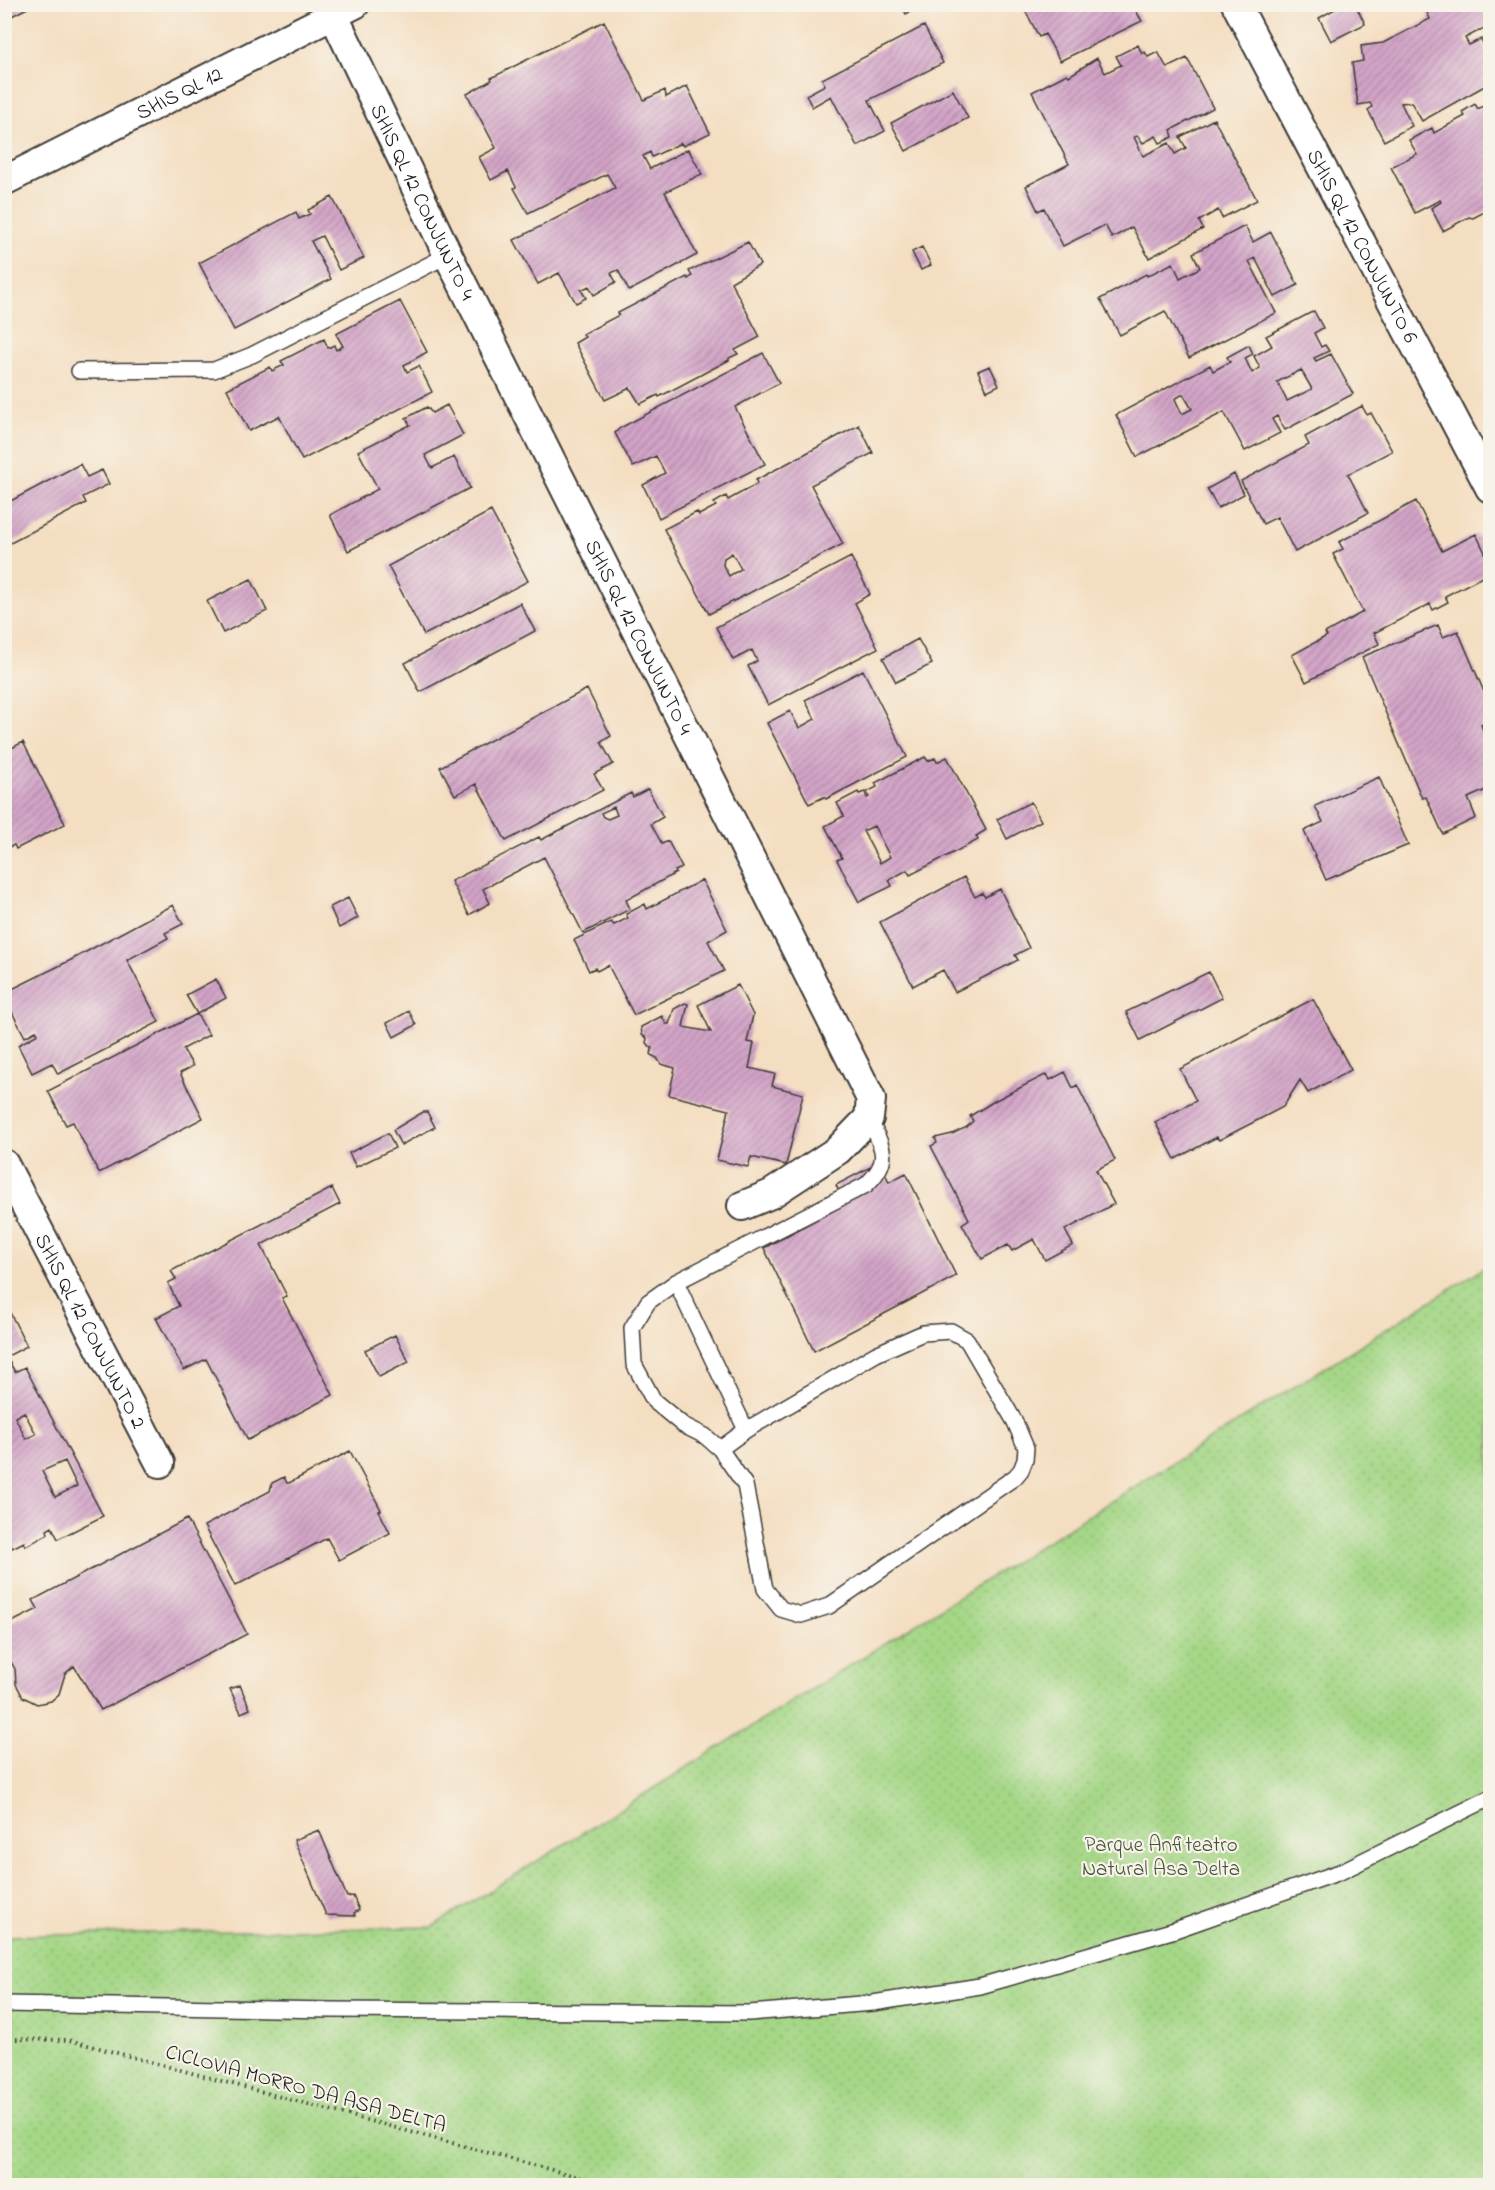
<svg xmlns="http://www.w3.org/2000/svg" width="1495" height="2190" viewBox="0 0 1495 2190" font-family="'Indie Flower',sans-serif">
	<defs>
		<pattern id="park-dots" width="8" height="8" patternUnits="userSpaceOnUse" patternTransform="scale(1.5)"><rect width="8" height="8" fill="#a5d787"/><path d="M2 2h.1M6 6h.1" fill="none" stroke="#8db874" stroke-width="1.8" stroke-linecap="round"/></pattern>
		<pattern id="building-hatch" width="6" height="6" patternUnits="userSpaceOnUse" patternTransform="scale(1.5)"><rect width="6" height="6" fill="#d3a4c8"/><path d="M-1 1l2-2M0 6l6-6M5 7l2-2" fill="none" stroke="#aa85a2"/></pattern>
	</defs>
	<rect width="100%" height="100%" fill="#f7f3e8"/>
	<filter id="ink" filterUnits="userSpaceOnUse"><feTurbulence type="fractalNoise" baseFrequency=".0167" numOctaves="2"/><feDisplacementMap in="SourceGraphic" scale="12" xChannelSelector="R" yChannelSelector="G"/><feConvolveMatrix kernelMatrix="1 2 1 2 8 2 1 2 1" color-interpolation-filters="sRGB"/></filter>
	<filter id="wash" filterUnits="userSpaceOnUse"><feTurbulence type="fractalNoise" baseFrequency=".008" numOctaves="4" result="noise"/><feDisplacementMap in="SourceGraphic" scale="24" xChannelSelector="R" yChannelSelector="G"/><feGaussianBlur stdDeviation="1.35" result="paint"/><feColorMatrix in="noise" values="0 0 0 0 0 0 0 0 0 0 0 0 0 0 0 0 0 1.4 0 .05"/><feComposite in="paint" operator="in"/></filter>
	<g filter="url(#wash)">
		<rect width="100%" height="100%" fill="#f4dec1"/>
		<path fill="url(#park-dots)" stroke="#607a52" stroke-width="1.5" d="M1490,1264V2185H5L4,1936L432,1927Z"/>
		<g id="blocks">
			<path fill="url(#building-hatch)" fill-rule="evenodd" d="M4,4H35L4,20Z
				M901,4H925L906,14Z
				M1022,4H1149L1136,11L1142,21L1060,61L1045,34L1039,37Z
				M1333,4H1355L1365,24L1331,41L1319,18L1335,9Z
				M1437,4H1490V25L1465,38L1469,45L1481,39L1490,58V83L1422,121L1411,102L1401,103L1412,126L1384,141L1368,110L1372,107L1370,103L1358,105L1352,63L1363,61L1361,46L1383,43L1430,19L1426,10Z
				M604,21L644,100L665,90L666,97L687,86L710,133L683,146L681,143L652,157L650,152L643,156L650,169L688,149L702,174L665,192L697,255L629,291L618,270L611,273L616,282L594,295L589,286L581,290L586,298L576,303L559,273L538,284L514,240L615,188L607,174L528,213L514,188L516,187L508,171L491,180L479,157L496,148L467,94L492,80L491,78Z
				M924,26L943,63L869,100L885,131L857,146L831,96L812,107L806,95L825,85L822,79Z
				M1138,45L1142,54L1145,52L1148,57L1158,52L1167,68L1187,58L1213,108L1171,130L1173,137L1160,143L1156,136L1143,143L1138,136L1134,137L1143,156L1169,143L1175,154L1186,148L1180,137L1214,119L1257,200L1222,218L1218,210L1199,221L1203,229L1149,258L1132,227L1112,238L1105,225L1063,246L1044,208L1038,211L1026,186L1069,164L1032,92L1067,74L1069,76L1097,58L1105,73L1121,65L1116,56Z
				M953,90L968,118L906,151L891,123Z
				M1490,102V209L1473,218L1469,217L1443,231L1431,208L1441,202L1440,200L1415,213L1391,167L1417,154L1409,140L1432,128L1434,133L1465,116L1462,112L1475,104L1478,109Z
				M332,197L364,258L339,270L322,236L311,241L331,279L234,330L199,263L296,212L299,219L310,214L308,210Z
				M1245,226L1253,242L1271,232L1298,285L1275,297L1255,258L1249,261L1276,313L1189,358L1165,311L1120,335L1100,299L1146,274L1147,276L1173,263L1180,278L1200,268L1193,253Z
				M748,242L760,265L731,282L760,337L735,350L738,354L729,358V360L659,397L658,395L640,404L630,388L605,400L575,343L585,337L583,334L619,315L618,313L687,277L688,279L692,276L689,271Z
				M922,247L931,265L921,270L912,252Z
				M400,301L427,352L404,365L407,372L419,366L432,392L302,460L279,416L249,431L227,389L270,367L272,371L284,365L281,361L324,339L328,348L334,345L336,350L343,346L336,334Z
				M1314,311L1323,328L1314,333L1321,347L1325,345L1329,351L1314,358L1316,361L1331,354L1353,394L1285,430L1277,416L1272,419L1280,433L1245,451L1224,412L1137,457L1116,415L1210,365L1213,371L1230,362L1227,357L1249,345L1253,354L1245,358L1252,373L1260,368L1254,356L1272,346L1266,336ZM1301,370L1312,389L1287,401L1277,382ZM1183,394L1192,409L1182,414L1175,399Z
				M763,353L779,383L735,407L765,464L659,518L643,485L665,473L656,456L633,467L615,433L620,428Z
				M990,366L999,385L987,391L978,371Z
				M447,405L463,435L425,455L432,468L454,457L470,488L348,551L330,515L378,489L358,451L410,425L406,418L427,407L432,413Z
				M1362,406L1367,415L1371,413L1392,451L1348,474L1368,513L1295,552L1277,517L1263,524L1241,481L1309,445L1305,437Z
				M859,425L873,453L811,485L843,544L709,614L664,529L697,512L699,515L716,506L714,503L726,496L728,500L757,484L756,480ZM732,553L741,569L729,576L723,565L724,558Z
				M80,464L87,477L102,470L109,484L83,497L86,503L5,546V504Z
				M1234,474L1244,494L1218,508L1207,489Z
				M1416,501L1442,551L1476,534L1490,563V573L1445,596L1448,602L1433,610L1430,604L1374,633L1379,644L1306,682L1292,655L1327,636L1325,633L1363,612L1333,554L1343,549L1339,542Z
				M491,511L528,581L424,635L388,566Z
				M851,557L870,594L855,603L878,648L768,705L748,666L757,661L752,650L733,660L716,627Z
				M251,579L267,611L223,633L207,601Z
				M520,603L535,631L420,692L405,663Z
				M1438,625L1443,637L1458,631L1490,706V721L1481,725L1490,748V769L1487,771L1490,780V788L1468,798L1476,818L1443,834L1426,797L1422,798L1362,657Z
				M918,639L932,664L896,682L883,658Z
				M863,670L907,757L826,799L824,797L809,804L767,723L790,711L799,728L815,719L805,700Z
				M587,689L611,736L601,742L613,764L594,774L603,790L506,841L476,784L455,795L440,767Z
				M23,742L65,824L16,849L14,845L4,849V752Z
				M925,757L928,761L935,758L937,762L947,757L986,830L976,836L978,840L910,875L907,870L889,880L892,886L859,902L837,860L842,858L825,826L844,816L837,803L858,792L859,794L865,792L867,798L869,797L867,792L877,787L875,783ZM874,826L890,857L880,863L863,831Z
				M1379,777L1408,845L1326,880L1304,831L1323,822L1315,806Z
				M648,789L663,817L651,824L662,844L668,841L682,868L675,871L676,873L626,900L630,909L583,933L544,857L483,889L490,903L469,915L451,881L539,837L541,840L631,793L633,797ZM614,807L617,815L608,819L603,817L601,813Z
				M1031,802L1041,821L1007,839L997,819Z
				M964,877L975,897L982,893L985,897L1000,889L1029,948L1015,955L1018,960L955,992L943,970L913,986L880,922Z
				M702,880L727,930L708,941L724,971L634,1015L608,965L597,971L595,968L589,971L574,940L611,922L614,925L628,918L626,914L645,904L647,909Z
				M348,898L358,918L339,928L330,907Z
				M173,905L183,924L165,933L168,938L127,960L159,1022L58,1074L52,1063L32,1073L18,1045L38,1034L36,1031L25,1037L4,997V993L69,961Z
				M1209,972L1222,998L1140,1040L1126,1012Z
				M216,979L226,998L197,1014L186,995Z
				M738,985L753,1015L747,1042L754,1043L749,1068L775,1074L772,1086L803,1094L786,1165L751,1157L748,1167L717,1160L729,1110L669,1095L675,1068L661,1064L657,1058L651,1055L652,1048L646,1043L647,1038L642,1035L641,1027L662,1016L666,1024H669L674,1009L685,1003L688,1004L683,1027L711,1032L698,1005Z
				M1313,999L1351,1070L1308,1093L1300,1080L1283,1107L1219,1140L1217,1137L1175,1159L1155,1122L1196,1101L1180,1069Z
				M409,1011L416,1025L394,1037L387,1023Z
				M197,1014L209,1035L183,1049L193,1066L180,1073L203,1118L99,1173L73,1122L66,1125L48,1091Z
				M1065,1072L1073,1088L1077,1085L1115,1160L1096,1170L1114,1204L1065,1230L1073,1245L1045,1260L1034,1239L1012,1251L1008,1245L982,1259L962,1224L969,1219L931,1146L937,1143L935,1138L952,1134L967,1127L973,1121L970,1116L996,1100L1047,1074L1050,1080Z
				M423,1112H427L435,1127L401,1145L393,1130Z
				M388,1133L395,1148L356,1167L349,1153Z
				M880,1162L889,1182L906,1173L956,1276L814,1351L764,1248L845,1204L836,1185Z
				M332,1188L340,1204L261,1245L287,1296L282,1298L333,1395L248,1440L206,1359L184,1370L156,1318L179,1306L168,1283L176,1279L171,1271Z
				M4,1301L27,1346L4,1358Z
				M395,1335L409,1362L379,1377L365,1350Z
				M8,1360L15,1372L25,1367L103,1516L58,1539L52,1527L47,1530L48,1534L26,1546L24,1542L12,1548L4,1533V1362ZM24,1412L36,1434L26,1439L15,1417ZM65,1461L77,1486L55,1497L42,1471Z
				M350,1451L381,1510L379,1511L390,1533L339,1560L327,1538L235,1586L204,1526L270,1491L272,1483L284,1477L287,1483H289Z
				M187,1519L247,1634L101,1710L74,1666L65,1674L59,1694L51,1701L37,1704L23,1697L16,1684L15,1669L11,1662L4,1656V1626L38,1609L33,1600Z
				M240,1685L250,1709L241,1713L230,1689Z
				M319,1830L347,1897L353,1896L359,1910L354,1913L355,1916L326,1915L294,1840Z"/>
		</g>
	</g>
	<g filter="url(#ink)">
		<use href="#blocks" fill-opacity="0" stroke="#3c3935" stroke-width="1.5"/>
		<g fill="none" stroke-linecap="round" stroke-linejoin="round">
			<defs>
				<path id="service" d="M79,371L214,370L252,355L448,255
					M676,1282L746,1430
					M720,1449L746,1430L876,1354L923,1333L951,1331L967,1340L1015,1422L1026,1448L1025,1460L1021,1470L1015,1477L829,1606L801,1615L781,1609L765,1589L745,1485L720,1449L705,1436L683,1425L654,1401L634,1364L632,1328L648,1302L676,1282L866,1185C893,1159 882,1148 869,1118
					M4,2004L331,2010L749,2013L873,2003L980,1986L1175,1930L1340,1872L1490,1798"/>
				<g id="minor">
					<path id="s1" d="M1236,4L1490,488"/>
					<path id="s2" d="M334,16L448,255L871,1099L869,1118L838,1150L771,1194L742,1206"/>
					<path id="s3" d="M4,181L355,4"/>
					<path id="s4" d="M4,1164L160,1463"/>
				</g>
			</defs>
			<use href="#service" stroke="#3c3935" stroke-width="18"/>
			<use href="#minor" stroke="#3c3935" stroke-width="32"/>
			<path stroke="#3c3935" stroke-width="4" stroke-dasharray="1.5 4.5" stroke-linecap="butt" d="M4,2039L69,2040L582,2178L597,2186"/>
			<use href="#service" stroke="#fff" stroke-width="15"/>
			<use href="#minor" stroke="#fff" stroke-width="28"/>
		</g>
	</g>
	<g text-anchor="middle" stroke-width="4.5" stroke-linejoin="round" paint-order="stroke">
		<g font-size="21" fill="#1c1c1c" stroke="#f7f3e8">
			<text dy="7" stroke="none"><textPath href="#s3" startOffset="196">SHIS QL 12</textPath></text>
			<text dy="7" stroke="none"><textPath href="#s2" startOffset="206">SHIS QL 12 CONJUNTO 4</textPath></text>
			<text dy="7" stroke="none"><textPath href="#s1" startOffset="273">SHIS QL 12 CONJUNTO 6</textPath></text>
			<text dy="7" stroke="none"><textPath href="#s2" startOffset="692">SHIS QL 12 CONJUNTO 4</textPath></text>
			<text dy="7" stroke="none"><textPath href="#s4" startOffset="188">SHIS QL 12 CONJUNTO 2</textPath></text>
			<text transform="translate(306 2088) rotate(15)" y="7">CICLOVIA MORRO DA ASA DELTA</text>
		</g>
		<g font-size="21" fill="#45543c" stroke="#f7f3e8">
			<text x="1161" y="1851">Parque Anfiteatro<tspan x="1161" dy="24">Natural Asa Delta</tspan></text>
		</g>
	</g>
	<rect width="1495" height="2190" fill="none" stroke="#f7f3e8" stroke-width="24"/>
</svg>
